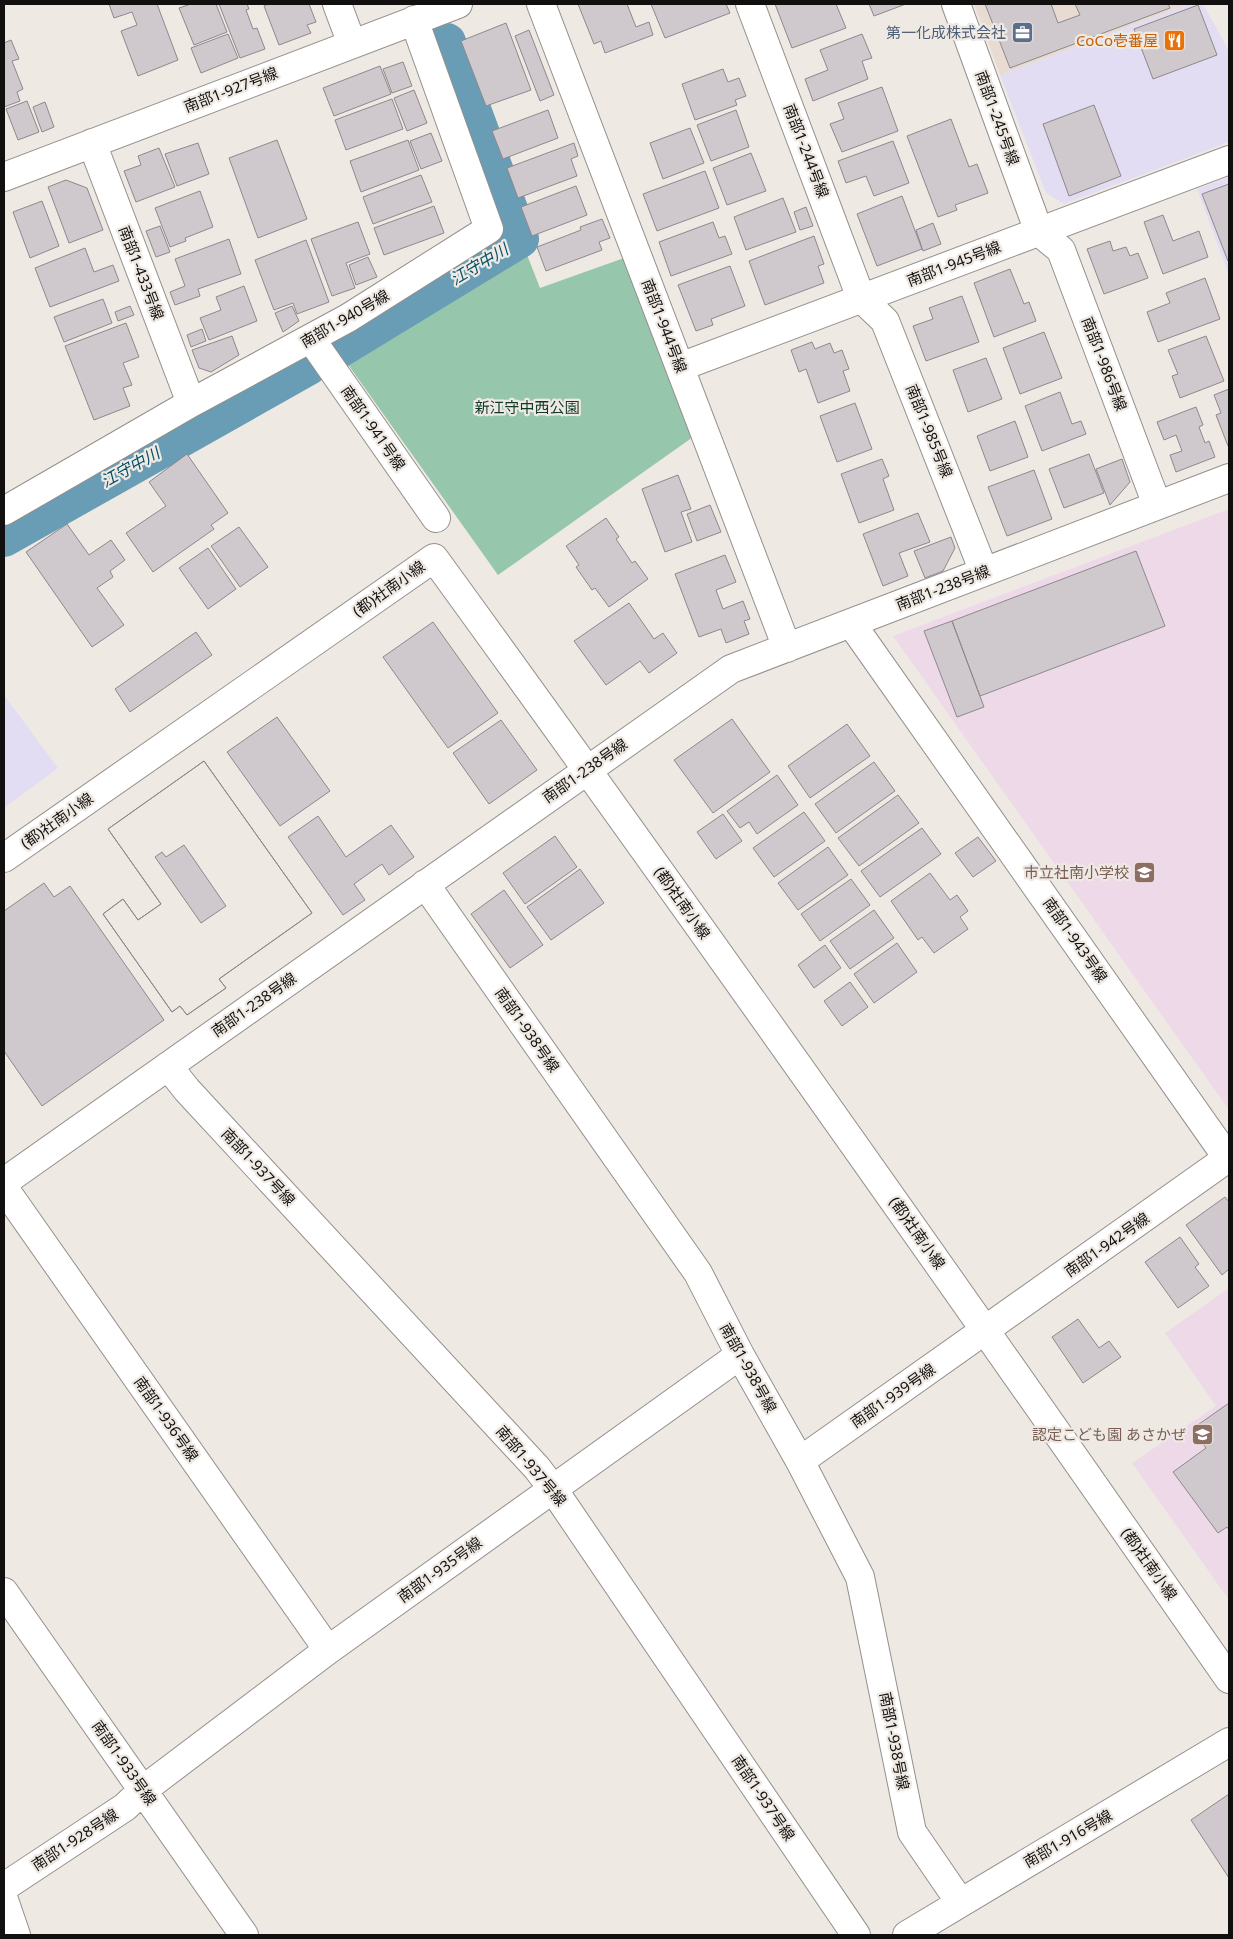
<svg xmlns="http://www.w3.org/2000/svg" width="1233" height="1939" viewBox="0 0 1233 1939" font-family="'Noto Sans','Noto Sans JP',sans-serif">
	<rect width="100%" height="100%" fill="#efe9e4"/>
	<path fill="#e2ddf3" d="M1189,4H1203L1229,51V142L1064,204L1046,193L1000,75Z
		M1229,177V275L1197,189Z
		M4,695L58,768L4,808Z"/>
	<path fill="#e8dbd2" d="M974,4H1189L1000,75Z"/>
	<path fill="#eed9e8" d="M1229,509V1110L893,636Z
		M1229,1288V1600L1132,1463L1216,1406L1165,1333Z"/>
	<path fill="#96c6ac" d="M524,247L540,288L624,258L693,437L498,575L342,356Z"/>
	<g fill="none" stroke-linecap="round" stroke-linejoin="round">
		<path stroke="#689db5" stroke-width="38" d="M336,351L520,239L447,42
			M4,538L309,366"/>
	</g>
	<path fill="#cfc9cd" stroke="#8e888c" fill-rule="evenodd" d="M109,4H157L178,60L138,76L121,31L137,25L132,12L114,18Z
		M191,4H216L227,32L194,45L179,8Z
		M219,4H247L249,9L246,10L253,29L257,28L265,49L240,58Z
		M268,4H309L316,22L307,25L311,33L279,45L264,6Z
		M578,4H627L636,27L649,22L653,35L605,53L601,41L594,44Z
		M651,4H726L730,13L665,38Z
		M775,4H836L846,28L792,48Z
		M869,4H906L874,16Z
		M985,4H1051L1058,23L1080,15L1075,4H1168L1170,8L1010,68Z
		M1198,5L1217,55L1153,79L1134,29Z
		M506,23L531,90L486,106L461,41Z
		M529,30L554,95L540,101L515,36Z
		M228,34L238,58L201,73L191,48Z
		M862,34L872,58L862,61L868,79L813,101L805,79L828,70L820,50Z
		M11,40L19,59L12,61L23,89L17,92L20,101L4,107V43Z
		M403,62L412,86L392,93L383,69Z
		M380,66L391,94L334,116L323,88Z
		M723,69L728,82L739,78L746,96L735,100L737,105L695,120L682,84Z
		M882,87L898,131L842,152L830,124L844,119L838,103Z
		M414,90L427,123L407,131L394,98Z
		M392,99L403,129L346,150L335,120Z
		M27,101L39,132L18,140L6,109Z
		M45,102L54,127L42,132L33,107Z
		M1094,105L1121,176L1069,196L1043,124Z
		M548,110L558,138L503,159L492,131Z
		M736,110L749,147L711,161L697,125Z
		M951,119L969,167L977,164L988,193L955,205L957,210L938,217L907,136Z
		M690,128L704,163L663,179L650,143Z
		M431,133L442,161L421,169L410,141Z
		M277,140L307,219L258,238L229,158Z
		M408,140L419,170L361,192L350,161Z
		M893,141L909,183L874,196L866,176L846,183L838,161Z
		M198,143L209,174L177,186L165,154Z
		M574,143L578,156L571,159L577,176L518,198L507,168Z
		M159,148L175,187L136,202L124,171L141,165L138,156Z
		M751,153L766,191L727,205L713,168Z
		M705,171L719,208L657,231L643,194Z
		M421,175L432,202L373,224L363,197Z
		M66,180L87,188L103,230L69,243L48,187Z
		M1229,184V260L1228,261L1202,194Z
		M576,186L587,215L532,236L521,207Z
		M200,191L213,227L185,238L186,241L170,247L155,208Z
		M902,196L922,249L877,266L857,214Z
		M783,198L796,232L746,250L734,217Z
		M42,201L59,246L30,258L13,212Z
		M434,206L444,233L384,255L374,228Z
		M806,207L813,226L800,230L794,212Z
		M1163,215L1173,241L1199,231L1208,257L1163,274L1144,222Z
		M602,219L610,238L599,242L602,250L546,271L537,247L581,230L580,227Z
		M358,222L370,254L346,263L355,288L332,296L311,239Z
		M713,222L719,238L725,236L732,254L671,276L659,242Z
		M933,223L941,244L923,251L916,230Z
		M160,226L170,252L156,257L146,231Z
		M814,236L824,264L818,266L824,283L765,305L749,261Z
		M229,239L241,274L198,289L200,296L175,305L170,292L185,286L175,259Z
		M306,240L329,302L297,314L293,303L274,310L255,260Z
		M1110,241L1113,251L1126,247L1130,256L1138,253L1148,278L1104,294L1087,249Z
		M85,248L94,272L113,265L119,281L50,307L35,268Z
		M368,257L377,277L356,285L349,265Z
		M730,266L745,306L711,319L713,325L696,331L678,285Z
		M1010,269L1024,304L1029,302L1036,321L994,337L974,283Z
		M1205,278L1220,319L1158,342L1147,312L1170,303L1166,293Z
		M244,286L257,321L209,340L200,318L221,310L216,297Z
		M962,296L979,342L926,361L913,326L933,319L929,308Z
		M103,299L112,323L64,342L54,317Z
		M130,306L134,315L118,321L115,312Z
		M292,306L299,321L283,332L275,313Z
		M126,323L139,357L123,363L132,385L123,388L130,406L94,420L65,346Z
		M202,329L206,341L191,347L187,335Z
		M1044,332L1062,378L1020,394L1003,348Z
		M232,336L239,355L211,372L199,368L192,350Z
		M1206,336L1224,381L1180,398L1172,376L1178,374L1168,350Z
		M812,342L815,349L830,343L834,353L842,350L849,369L843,371L850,391L818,403L806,369L799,372L791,350Z
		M986,358L1002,399L968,412L953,370Z
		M1229,389V446H1228L1216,415L1221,413L1214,395Z
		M1060,392L1072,424L1081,421L1086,434L1042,451L1025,406Z
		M855,403L872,449L837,462L820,416Z
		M1196,407L1203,425L1199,427L1205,443L1209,441L1215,457L1176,472L1170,455L1182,451L1176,435L1164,440L1157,422Z
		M1015,421L1028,457L990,471L977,436Z
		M187,454L228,513L211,525L214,529L153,572L126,533L166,506L149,482Z
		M1089,454L1104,493L1064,508L1049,469Z
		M882,459L889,476L883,479L894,510L859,523L841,474Z
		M1122,459L1130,482L1110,505L1096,469Z
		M1034,470L1052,519L1007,536L988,487Z
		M678,475L691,509L681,512L692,542L665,552L642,489Z
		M710,505L721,532L697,541L687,514Z
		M918,513L930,542L899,553L908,576L883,586L863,534Z
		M606,518L619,537L616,539L632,563L635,561L648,579L609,607L595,588L592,590L576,567L579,565L566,546Z
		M67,524L89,555L111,540L125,560L110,571L113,577L97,588L124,625L92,647L26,552Z
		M239,527L268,567L240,587L211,546Z
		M951,537L955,548L943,571L925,578L914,551Z
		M208,548L236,589L208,609L179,568Z
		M1136,551L1165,626L980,696L952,621Z
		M725,555L736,582L716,590L723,609L743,601L750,619L744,621L749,634L726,643L721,629L699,637L675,574Z
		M629,603L654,639L663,633L677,653L649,673L640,661L606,685L574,641Z
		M952,621L984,707L957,717L924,631Z
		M433,622L498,713L448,748L383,657Z
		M196,632L212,655L130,712L115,689Z
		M277,717L330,791L280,826L227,752Z
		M732,719L770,772L713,813L674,760Z
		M501,720L537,770L489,804L453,753Z
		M847,724L870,756L810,798L788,766Z
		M204,761L312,913L219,979L226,988L187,1015L180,1006L172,1012L103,914L123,899L138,920L161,904L108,829ZM184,845L226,906L201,923L155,857L162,852L166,857Z
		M204,761L312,913L219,979L226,988L187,1015L180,1006L172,1012L103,914L123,899L138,920L161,904L108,829Z
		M874,762L895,791L836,833L815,804Z
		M777,775L798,805L757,834L749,822L740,828L727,811Z
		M898,795L919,823L859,866L838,838Z
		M804,812L825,841L774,877L753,848Z
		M723,814L742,841L716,859L697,832Z
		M318,816L346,857L391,825L414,857L389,875L382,864L354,884L365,900L343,915L288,837Z
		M922,828L941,854L880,897L861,871Z
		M555,836L577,867L525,904L503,873Z
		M978,837L996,861L973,877L955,853Z
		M828,847L848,875L798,910L778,883Z
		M580,869L604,903L551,940L527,907Z
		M930,873L950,900L957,895L968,911L960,917L968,929L934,953L922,937L918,940L891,901Z
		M851,879L870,905L820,941L801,914Z
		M44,883L54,897L70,886L164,1020L42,1106L4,1051V911Z
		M504,890L543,945L510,968L471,914Z
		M874,910L894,938L850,969L830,941Z
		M897,943L917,972L874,1003L854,974Z
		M825,945L841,968L814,988L798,965Z
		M850,982L868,1007L842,1026L824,1001Z
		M1225,1197L1229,1202V1269L1222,1275L1186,1225Z
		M1180,1237L1199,1264L1195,1267L1209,1286L1178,1308L1145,1262Z
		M1078,1319L1099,1348L1109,1341L1121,1357L1083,1383L1052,1337Z
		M1229,1403V1530L1227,1527L1218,1533L1173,1472L1206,1448L1192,1429Z
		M1229,1794V1878L1191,1820Z"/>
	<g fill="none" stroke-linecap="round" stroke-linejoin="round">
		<defs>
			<path id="minor" d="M337,4L352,44
				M541,4L787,648
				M750,4L861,298L885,321L984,572
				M956,4L1039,232L1061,250L1157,505
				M92,143L191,403
				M4,177L458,4
				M311,339L436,518
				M680,367L1229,160
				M4,511L191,403L348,318L489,229L414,20
				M851,623L1229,1160
				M4,858L434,558C703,928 967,1303 1229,1679
				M425,884L698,1273L740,1355L800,1461L860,1577L912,1832L960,1902
				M168,1066L187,1090L537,1468L553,1489L856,1935
				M4,1182L731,669L1229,478
				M4,1188L328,1650
				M800,1461L1228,1158
				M4,1592L244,1935
				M4,1887L125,1807L143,1790L328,1650L740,1355
				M4,1900L16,1935
				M907,1935L1229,1742"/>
		</defs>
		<use href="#minor" stroke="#958f8b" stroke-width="30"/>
		<use href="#minor" stroke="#fff" stroke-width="28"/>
	</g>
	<defs>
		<symbol id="office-square" viewBox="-11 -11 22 22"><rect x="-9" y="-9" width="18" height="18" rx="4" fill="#5c6f8a" stroke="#efe9e4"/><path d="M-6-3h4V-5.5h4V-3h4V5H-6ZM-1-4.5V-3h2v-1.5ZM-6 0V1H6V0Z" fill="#fff"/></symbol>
		<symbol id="restaurant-square" viewBox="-11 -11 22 22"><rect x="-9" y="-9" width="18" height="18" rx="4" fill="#e8710a" stroke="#efe9e4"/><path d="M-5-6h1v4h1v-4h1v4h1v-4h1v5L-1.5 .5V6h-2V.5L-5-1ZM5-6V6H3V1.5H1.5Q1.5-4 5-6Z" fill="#fff"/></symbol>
		<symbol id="school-square" viewBox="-11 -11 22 22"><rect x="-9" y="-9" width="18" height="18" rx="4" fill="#8d6e63" stroke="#efe9e4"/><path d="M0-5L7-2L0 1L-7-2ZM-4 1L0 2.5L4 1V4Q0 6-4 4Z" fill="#fff"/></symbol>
	</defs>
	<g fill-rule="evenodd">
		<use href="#office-square" x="1010" y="20" width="25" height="25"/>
		<use href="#restaurant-square" x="1162" y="28" width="25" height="25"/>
		<use href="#school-square" x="1132" y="860" width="25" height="25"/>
		<use href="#school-square" x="1190" y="1422" width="25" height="25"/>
	</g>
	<g text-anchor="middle" stroke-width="4.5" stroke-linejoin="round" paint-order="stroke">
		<g font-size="15" fill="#4e5e75" stroke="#efe9e4" text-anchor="end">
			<text x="1006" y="38">第一化成株式会社</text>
		</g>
		<g font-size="15" fill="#c56008" stroke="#efe9e4" text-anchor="end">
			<text x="1158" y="46">CoCo壱番屋</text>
		</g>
		<g font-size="15" fill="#12100e" stroke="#efe9e4">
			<text transform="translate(231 90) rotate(-21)" y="5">南部1-927号線</text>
			<text transform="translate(997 118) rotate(70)" y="5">南部1-245号線</text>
			<text transform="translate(806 151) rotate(69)" y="5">南部1-244号線</text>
			<text transform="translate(954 264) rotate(-21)" y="5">南部1-945号線</text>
			<text transform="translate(141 273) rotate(69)" y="5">南部1-433号線</text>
			<text transform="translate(345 319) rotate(-30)" y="5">南部1-940号線</text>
			<text transform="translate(664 326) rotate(69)" y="5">南部1-944号線</text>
			<text transform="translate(1104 364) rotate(69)" y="5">南部1-986号線</text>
			<text transform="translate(373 428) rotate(55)" y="5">南部1-941号線</text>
			<text transform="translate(929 431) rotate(68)" y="5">南部1-985号線</text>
			<text transform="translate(943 588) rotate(-21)" y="5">南部1-238号線</text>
			<text transform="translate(389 589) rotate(-35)" y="5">(都)社南小線</text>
			<text transform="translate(585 771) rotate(-35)" y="5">南部1-238号線</text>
			<text transform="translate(57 821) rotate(-35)" y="5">(都)社南小線</text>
			<text transform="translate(682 903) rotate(55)" y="5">(都)社南小線</text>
			<text transform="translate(1075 940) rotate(55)" y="5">南部1-943号線</text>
			<text transform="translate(254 1005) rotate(-35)" y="5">南部1-238号線</text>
			<text transform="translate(527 1030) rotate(55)" y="5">南部1-938号線</text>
			<text transform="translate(258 1167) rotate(47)" y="5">南部1-937号線</text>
			<text transform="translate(917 1233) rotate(55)" y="5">(都)社南小線</text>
			<text transform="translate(1107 1245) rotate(-35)" y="5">南部1-942号線</text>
			<text transform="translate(748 1368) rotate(61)" y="5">南部1-938号線</text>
			<text transform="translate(893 1396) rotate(-35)" y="5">南部1-939号線</text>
			<text transform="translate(166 1419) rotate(55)" y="5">南部1-936号線</text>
			<text transform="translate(531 1466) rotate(50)" y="5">南部1-937号線</text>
			<text transform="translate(1149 1564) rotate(55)" y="5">(都)社南小線</text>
			<text transform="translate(440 1570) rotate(-36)" y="5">南部1-935号線</text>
			<text transform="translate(894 1741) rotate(79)" y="5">南部1-938号線</text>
			<text transform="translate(124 1763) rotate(55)" y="5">南部1-933号線</text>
			<text transform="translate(763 1798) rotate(56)" y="5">南部1-937号線</text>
			<text transform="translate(1068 1839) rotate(-30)" y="5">南部1-916号線</text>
			<text transform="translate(75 1840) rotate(-33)" y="5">南部1-928号線</text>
		</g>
		<g font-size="15" fill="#0f3927" stroke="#efe9e4">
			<text x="527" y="413">新江守中西公園</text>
		</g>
		<g font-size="15" fill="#785e54" stroke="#efe9e4" text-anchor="end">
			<text x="1129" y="878">市立社南小学校</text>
			<text x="1186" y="1440">認定こども園 あさかぜ</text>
		</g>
		<g font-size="16" font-style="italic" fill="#004e67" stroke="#efe9e4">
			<text transform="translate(479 264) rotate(-31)" y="6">江守中川</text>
			<text transform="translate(130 467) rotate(-29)" y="6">江守中川</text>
		</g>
	</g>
	<rect width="1233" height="1939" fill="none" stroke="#12100e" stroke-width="10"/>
</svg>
